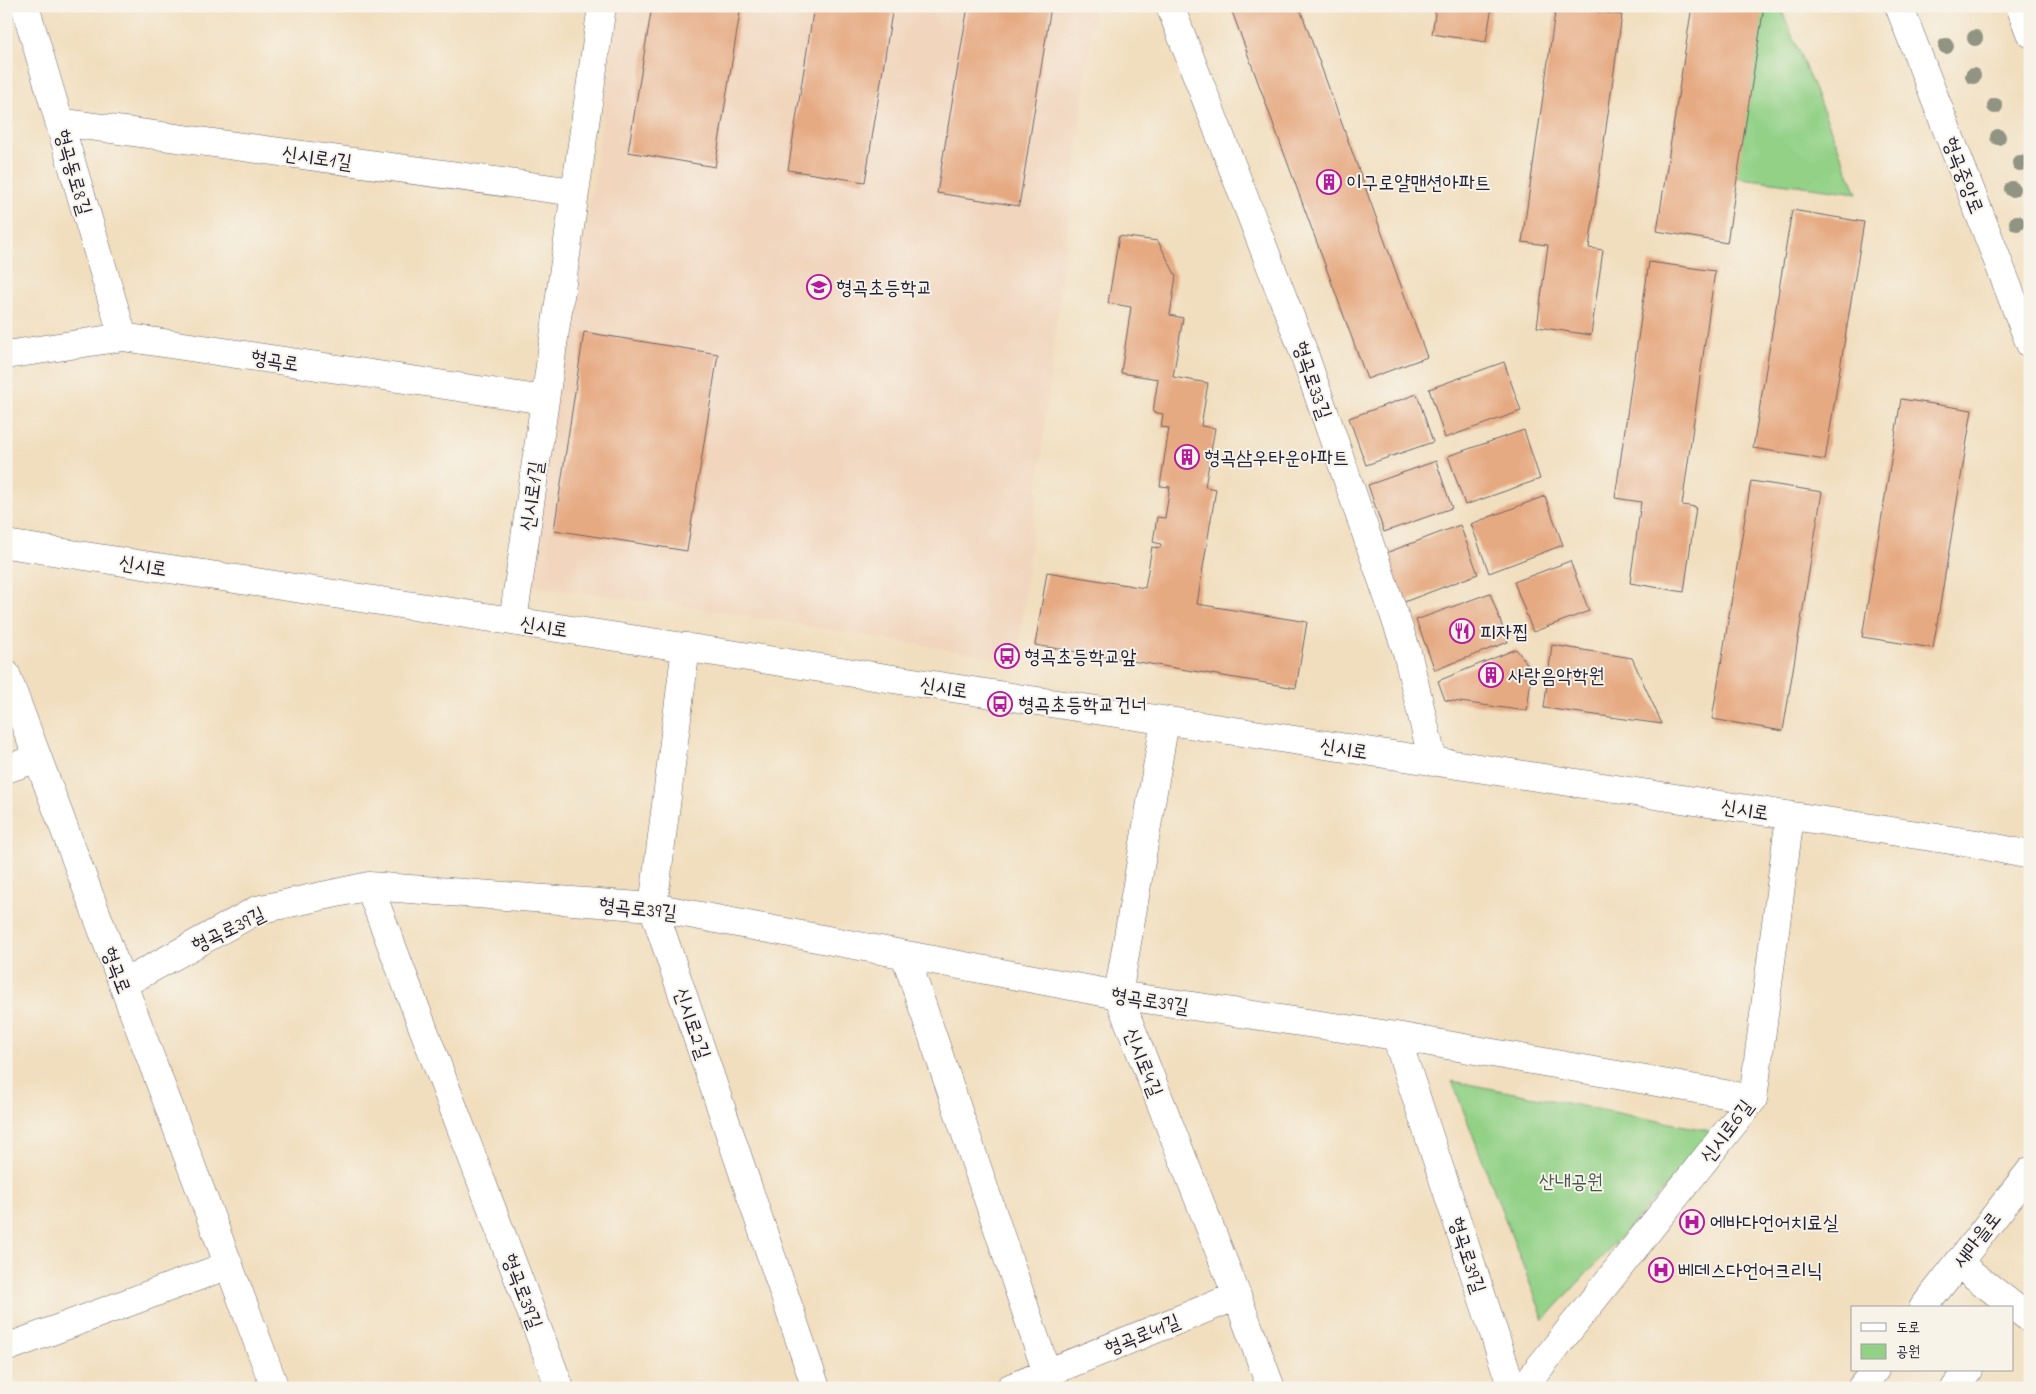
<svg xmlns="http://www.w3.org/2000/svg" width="2036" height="1394" viewBox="0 0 2036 1394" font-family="'Indie Flower','Poor Story',sans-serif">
	<rect width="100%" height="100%" fill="#f7f3e8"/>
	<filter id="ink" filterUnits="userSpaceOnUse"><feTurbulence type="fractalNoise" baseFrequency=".02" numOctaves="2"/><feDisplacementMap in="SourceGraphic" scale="10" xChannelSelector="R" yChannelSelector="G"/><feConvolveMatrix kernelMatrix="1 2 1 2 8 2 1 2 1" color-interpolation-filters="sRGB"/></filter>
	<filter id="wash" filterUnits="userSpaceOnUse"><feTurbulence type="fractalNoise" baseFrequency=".0096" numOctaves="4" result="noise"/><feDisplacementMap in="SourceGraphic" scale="20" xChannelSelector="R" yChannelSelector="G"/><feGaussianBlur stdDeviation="1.12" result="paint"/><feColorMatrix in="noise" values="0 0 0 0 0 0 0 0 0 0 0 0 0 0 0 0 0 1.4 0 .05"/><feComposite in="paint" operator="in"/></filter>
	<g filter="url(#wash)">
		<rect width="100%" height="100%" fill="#f1debe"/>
		<path fill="#f1d5bd" d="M619,6H1094L1017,661L676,604L527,586L558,390L594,183Z"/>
		<path fill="#93d187" stroke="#5a7a61" d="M1762,6H1780L1857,193L1726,176Z
			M1452,1081L1716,1132L1544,1320Z"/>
		<g id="blocks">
			<path fill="#e6aa83" d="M652,6H741L715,167L628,152Z
				M814,6H893L865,182L788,170Z
				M968,6H1051L1019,206L937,193Z
				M1230,6H1299L1427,357L1367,379Z
				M1436,6H1492L1486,42L1432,34Z
				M1556,6L1622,15L1589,248L1603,250L1591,335L1537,327L1548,245L1522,242Z
				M1692,6H1764L1727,243L1657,231Z
				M1792,210L1864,222L1825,460L1753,448Z
				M1119,236L1158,241L1176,276L1170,315L1183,318L1173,377L1208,383L1201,426L1215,428L1205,487L1216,489L1197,604L1307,622L1296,688L1035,645L1047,572L1145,588L1152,547L1160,548L1161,544L1153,542L1157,517L1165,518L1170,487L1160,486L1169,428L1161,427L1163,414L1153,412L1158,379L1121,373L1131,307L1108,303Z
				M1649,262L1715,271L1682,505L1696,507L1684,592L1630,583L1641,502L1615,498Z
				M584,332L718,354L687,551L554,530Z
				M1504,362L1521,411L1445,438L1429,389Z
				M1417,394L1433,442L1366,465L1349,418Z
				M1901,399L1972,410L1933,648L1862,637Z
				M1524,430L1540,479L1465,505L1448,456Z
				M1436,461L1452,508L1384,532L1368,485Z
				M1751,481L1822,492L1783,731L1712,719Z
				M1545,496L1563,545L1489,573L1471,524Z
				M1460,525L1478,574L1404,602L1386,553Z
				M1570,561L1589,611L1533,632L1514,582Z
				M1490,593L1508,642L1435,670L1416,620Z
				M1552,645L1632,658L1662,724L1544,708Z
				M1516,649L1532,670L1527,711L1445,700L1438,681Z"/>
		</g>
	</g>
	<g filter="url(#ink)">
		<use href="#blocks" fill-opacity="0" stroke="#6a6469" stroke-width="1"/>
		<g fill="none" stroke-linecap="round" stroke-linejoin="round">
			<defs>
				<path id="minor" d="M25,6L123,337
					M1170,6L1300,342L1407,652L1433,762
					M1899,6L2030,344
					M2020,6L2030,33
					M59,122L575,192
					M6,355L123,337L545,400
					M6,544L1977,844L2030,855
					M513,621L602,6
					M686,647L653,907L816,1388
					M6,674L275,1388
					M1165,721L1118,995L1237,1296L1271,1388
					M6,769L38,758
					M369,886L560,1388
					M905,955L1052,1388
					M123,984L257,910L369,886L653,907L1118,995L1396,1036L1753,1099
					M1396,1036L1512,1388
					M1958,1263L2030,1319
					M1923,1308L2030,1171
					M6,1348L229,1265
					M1010,1388L1237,1296
					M1523,1388L1753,1099L1790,816
					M1861,1388L1875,1370
					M1955,1388L1969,1370"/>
			</defs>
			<use href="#minor" stroke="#6a6469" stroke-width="29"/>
			<use href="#minor" stroke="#fff" stroke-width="28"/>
		</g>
		<g fill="#929483">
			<circle cx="1975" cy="38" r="8"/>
			<circle cx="1946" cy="46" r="8"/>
			<circle cx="1973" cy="76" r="8"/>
			<circle cx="1995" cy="106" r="8"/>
			<circle cx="1998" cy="137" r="8"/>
			<circle cx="2020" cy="163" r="8"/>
			<circle cx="2012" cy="189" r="8"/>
			<circle cx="2017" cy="223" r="8"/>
		</g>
	</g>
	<defs>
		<symbol id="building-ring" viewBox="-11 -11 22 22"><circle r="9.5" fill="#f7f3e8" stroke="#b5179e" stroke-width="1.5"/><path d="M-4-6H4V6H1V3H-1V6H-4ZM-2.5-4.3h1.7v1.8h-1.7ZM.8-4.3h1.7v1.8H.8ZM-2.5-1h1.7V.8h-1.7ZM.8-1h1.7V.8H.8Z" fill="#b5179e"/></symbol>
		<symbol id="school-ring" viewBox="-11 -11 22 22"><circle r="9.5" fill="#f7f3e8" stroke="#b5179e" stroke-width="1.5"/><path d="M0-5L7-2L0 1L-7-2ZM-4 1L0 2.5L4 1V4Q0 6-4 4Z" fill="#b5179e"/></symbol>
		<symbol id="restaurant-ring" viewBox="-11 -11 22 22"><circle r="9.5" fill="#f7f3e8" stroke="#b5179e" stroke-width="1.5"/><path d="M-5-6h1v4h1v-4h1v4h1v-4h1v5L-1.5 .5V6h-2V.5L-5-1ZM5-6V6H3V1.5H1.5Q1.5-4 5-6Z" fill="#b5179e"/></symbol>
		<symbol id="bus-ring" viewBox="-11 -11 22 22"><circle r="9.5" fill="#f7f3e8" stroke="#b5179e" stroke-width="1.5"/><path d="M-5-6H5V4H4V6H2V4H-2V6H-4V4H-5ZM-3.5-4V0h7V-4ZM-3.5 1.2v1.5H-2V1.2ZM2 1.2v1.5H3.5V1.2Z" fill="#b5179e"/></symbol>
		<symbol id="hospital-ring" viewBox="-11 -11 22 22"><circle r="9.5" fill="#f7f3e8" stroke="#b5179e" stroke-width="1.5"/><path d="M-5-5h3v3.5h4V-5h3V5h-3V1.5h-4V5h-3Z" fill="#b5179e"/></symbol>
	</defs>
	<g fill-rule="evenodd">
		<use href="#building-ring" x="1315" y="168" width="28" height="28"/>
		<use href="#school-ring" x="805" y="273" width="28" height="28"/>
		<use href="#building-ring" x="1173" y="443" width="28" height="28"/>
		<use href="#restaurant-ring" x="1448" y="617" width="28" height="28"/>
		<use href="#bus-ring" x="993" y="642" width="28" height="28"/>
		<use href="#building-ring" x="1477" y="661" width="28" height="28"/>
		<use href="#bus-ring" x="986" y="690" width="28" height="28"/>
		<use href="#hospital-ring" x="1678" y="1208" width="28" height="28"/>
		<use href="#hospital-ring" x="1647" y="1256" width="28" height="28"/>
	</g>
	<g text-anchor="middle" stroke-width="4" stroke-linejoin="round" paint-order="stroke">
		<g font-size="20" fill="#22223b" stroke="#f7f3e8">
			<text transform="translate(317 157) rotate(8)" y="7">신시로1길</text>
			<text transform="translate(74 172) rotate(74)" y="7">형곡동로8길</text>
			<text transform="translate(1964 175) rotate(69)" y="7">형곡중앙로</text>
			<text transform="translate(275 360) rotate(9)" y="7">형곡로</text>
			<text transform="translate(1313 380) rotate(71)" y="7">형곡로33길</text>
			<text transform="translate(531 496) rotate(-82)" y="7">신시로1길</text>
			<text transform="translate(143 565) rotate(9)" y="7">신시로</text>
			<text transform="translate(544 626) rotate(9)" y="7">신시로</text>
			<text transform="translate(944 687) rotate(9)" y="7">신시로</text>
			<text transform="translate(1344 748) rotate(9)" y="7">신시로</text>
			<text transform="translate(1745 809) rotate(9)" y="7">신시로</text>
			<text transform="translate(638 908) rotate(6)" y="7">형곡로39길</text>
			<text transform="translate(228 929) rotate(-26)" y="7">형곡로39길</text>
			<text transform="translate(117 970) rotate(69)" y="7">형곡로</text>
			<text transform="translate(1150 1000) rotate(9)" y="7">형곡로39길</text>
			<text transform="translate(693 1023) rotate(71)" y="7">신시로2길</text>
			<text transform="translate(1144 1062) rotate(68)" y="7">신시로4길</text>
			<text transform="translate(1726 1131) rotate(-53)" y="7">신시로6길</text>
			<text transform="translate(1976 1239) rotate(-52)" y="7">새마을로</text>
			<text transform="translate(1468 1255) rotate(72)" y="7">형곡로39길</text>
			<text transform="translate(523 1291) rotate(69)" y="7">형곡로39길</text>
			<text transform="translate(1142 1334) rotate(-22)" y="7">형곡로41길</text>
		</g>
		<g font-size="20" fill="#22223b" stroke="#f7f3e8" text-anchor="start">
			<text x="1346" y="189">이구로얄맨션아파트</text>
			<text x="836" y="294">형곡초등학교</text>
			<text x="1204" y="464">형곡삼우타운아파트</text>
			<text x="1480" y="638">피자찝</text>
			<text x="1024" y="663">형곡초등학교앞</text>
			<text x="1508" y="682">사랑음악학원</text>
			<text x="1018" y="711">형곡초등학교건너</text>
			<text x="1710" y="1229">에바다언어치료실</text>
			<text x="1678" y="1277">베데스다언어크리닉</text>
		</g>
		<g font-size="20" fill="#445752" stroke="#f7f3e8">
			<text x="1571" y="1188">산내공원</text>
		</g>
	</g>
	<rect width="2036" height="1394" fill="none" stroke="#f7f3e8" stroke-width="25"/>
	<rect x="1851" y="1306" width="162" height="65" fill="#f7f3e8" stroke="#a29fa3"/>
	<rect x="1861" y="1323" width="25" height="8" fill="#ffffff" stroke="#a29fa3"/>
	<text x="1896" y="1332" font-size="15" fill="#22223b">도로</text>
	<rect x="1861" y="1344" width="25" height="15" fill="#93d187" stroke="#a29fa3"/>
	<text x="1896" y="1356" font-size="15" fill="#22223b">공원</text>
</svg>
